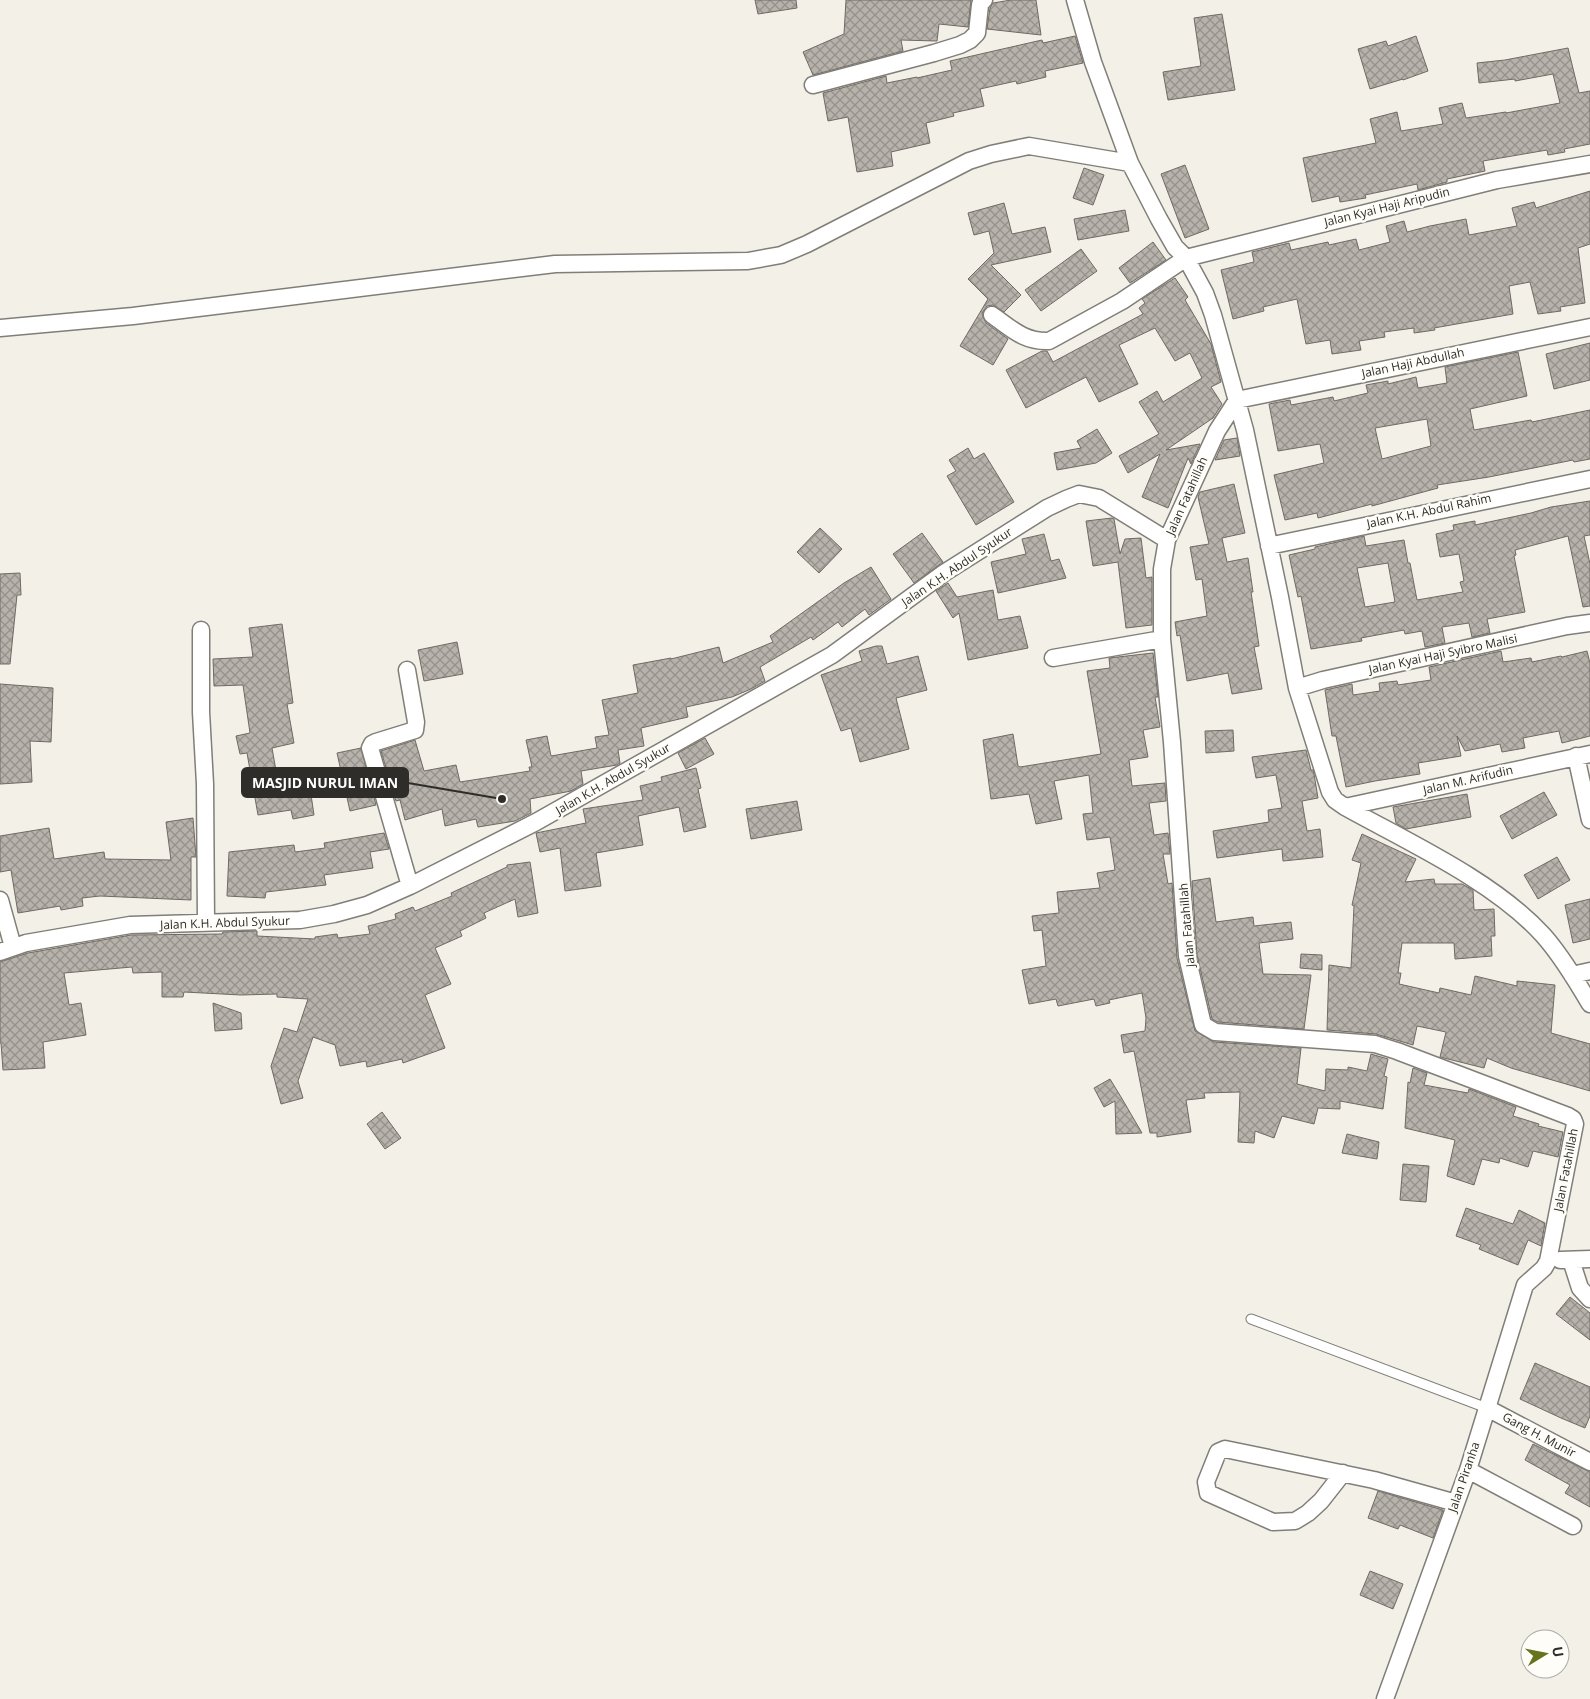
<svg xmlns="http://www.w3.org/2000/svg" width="1590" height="1699" viewBox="0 0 1590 1699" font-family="'Open Sans',sans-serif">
	<defs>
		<pattern id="building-cross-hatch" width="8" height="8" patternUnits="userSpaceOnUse" patternTransform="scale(1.25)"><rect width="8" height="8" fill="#b7b2ab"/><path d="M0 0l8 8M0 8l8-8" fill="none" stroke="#95918b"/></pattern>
	</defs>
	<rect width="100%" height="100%" fill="#f3f0e8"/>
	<path fill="url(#building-cross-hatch)" stroke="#6f6b64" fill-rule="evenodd" d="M755,0H796L797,8L758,14Z
		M846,0H971L968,27L939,24L937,41L901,40L903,51L813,75L803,52L844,34Z
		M1011,0H1036L1041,35L987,29L990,8L993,3Z
		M1222,14L1235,90L1168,100L1163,72L1201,66L1194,18Z
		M1075,36L1083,63L1045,71L1046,77L1017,84L1016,81L980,89L984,106L953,113L954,116L926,123L930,143L891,152L893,166L857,172L848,117L828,121L823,93L886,76L887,83L917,77V78L952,70L950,61L1042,40L1043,43Z
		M1416,36L1428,71L1403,80V79L1370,89L1358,49L1386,41L1388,46Z
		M1568,48L1579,93L1590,91V144L1564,149L1565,152L1548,155L1547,150L1483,161L1485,171L1447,179V182L1418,190L1417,184L1365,195L1366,198L1340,202L1339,196L1312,202L1303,158L1376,143L1370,119L1397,112L1401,131L1443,124L1439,108L1462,103L1466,118L1506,112V113L1560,103L1553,74L1515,81V79L1479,83L1477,63L1505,60Z
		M1185,165L1209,229L1185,238L1161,174Z
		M1084,168L1104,175L1093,205L1073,198Z
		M1590,191V244L1578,248L1585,303L1560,307L1561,311L1538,314L1530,282L1509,286L1513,314L1434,328L1435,330L1414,333V328L1384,332L1385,337L1359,341L1361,350L1332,354L1330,340L1306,344L1297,299L1263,307L1264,311L1233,319L1221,270L1254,262L1252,252L1289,243L1291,250L1328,242L1329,245L1356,239L1359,250L1390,242L1386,226L1404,221L1407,232L1430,226L1466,219L1469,235L1517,226L1512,208L1534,202L1536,208Z
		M1004,203L1012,234L1045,227L1051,252L991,265L1021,295L1004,312L993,305L987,306L984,310L982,314L986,323L1008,339L993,365L960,346L988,299L968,279L994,253L989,231L974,235L968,213Z
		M1125,210L1129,231L1078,240L1074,219Z
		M1153,242L1166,260L1130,283L1119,268Z
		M1081,249L1097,271L1041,311L1025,290Z
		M1175,278L1188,297L1185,300L1211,344L1221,382L1211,387L1222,404L1213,418L1166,450L1200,444L1191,464L1188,458L1168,508L1142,497L1160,454L1128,473L1119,456L1159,434L1139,402L1157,391L1163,402L1202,378L1190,353L1175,361L1155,328L1119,345L1138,384L1099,402L1086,377L1026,408L1006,370L1042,351H1047L1053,362L1143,314L1139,308L1145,303L1142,299Z
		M1590,343V380L1554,389L1546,354Z
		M1518,352L1527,396L1470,409L1474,430L1531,420L1532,422L1590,410V459L1574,462L1573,460L1489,477L1437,485L1438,488L1372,506V504L1318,518L1317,513L1285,520L1274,475L1324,463L1320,444L1278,451L1269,404L1290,400L1291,405L1333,397L1334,401L1368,393L1366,385L1388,381V384L1416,377L1418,388L1447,383L1445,367ZM1427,419L1431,446L1382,459L1375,428Z
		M1097,429L1112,453L1096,463L1057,470L1054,453L1081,448L1077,441Z
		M1237,438L1240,456L1215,460L1224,440Z
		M968,448L974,459L984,453L1014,502L976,525L947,476L956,471L949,460Z
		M1234,484L1245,533L1222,538L1227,562L1248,558L1253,592H1251L1259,646L1254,647L1262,689L1232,694L1228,673L1187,681L1180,635L1177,636L1175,622L1207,616L1202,579L1196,580L1190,547L1209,544L1198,497L1200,492Z
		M1590,501V535L1584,536L1590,564V606L1583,607L1568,536L1515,550L1516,555L1514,556L1525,612L1487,619L1490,633L1472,637L1469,623L1442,627L1445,643L1425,647L1422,631L1405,634L1404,630L1361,638L1362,641L1311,649L1301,596L1298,597L1289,555L1315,549V547L1364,536L1366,546L1404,540L1408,563H1410L1417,600L1463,592L1460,582L1464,581L1459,554L1440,557L1436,534L1454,530L1453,525L1475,521V525L1531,513L1551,507ZM1388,563L1395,602L1365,607L1357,568Z
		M1112,518L1114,519L1120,554L1125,539L1141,538L1146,578L1152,577V625L1126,628L1118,562L1093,566L1086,521Z
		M820,528L842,549L819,573L797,552Z
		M922,533L943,562L914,583L893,554Z
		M1044,534L1051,561L1059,559L1066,578L998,593L991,562L1026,554L1022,539Z
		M871,567L891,599L869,615L865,609L842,627L838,622L813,640L811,637L760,667L765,681L751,689L732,697L686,707L688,717L641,728L644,746L618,750L620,763L617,765L581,771L583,784L571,791L530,799L531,813L515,821L478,827L476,819L445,826L442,809L405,820L400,800L396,801L381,751L415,740L424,771L456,765L460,782L530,771L529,767H532L526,740L547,736L551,756L597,748L595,737L609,735L602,700L638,693L633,665L671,658V659L719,647L723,663L773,642L770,636L844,583Z
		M20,573L21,595H17L10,664H0V574Z
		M948,583L957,597L993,590L998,620L1020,616L1028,648L968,660L959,613L953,618L936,591Z
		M282,624L293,703L287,704L294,743L272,748L280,793L310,788L314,815L293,819L291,810L258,815L247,753L240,754L236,736L250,733L243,685L214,686L213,659L253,657L249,628Z
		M457,642L463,674L424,681L418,650Z
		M876,646H882L887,664L918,656L927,690L896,698L909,749L860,762L851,728L841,731L821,675L862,661L859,651Z
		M1501,651L1503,662L1531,658L1532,662L1561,656L1562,657L1587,651L1590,663V736L1562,743L1559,731L1523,738L1525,748L1502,752L1500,744L1465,751L1457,736L1461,756L1418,763L1420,774L1375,781L1346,787L1336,736H1332L1325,690L1352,684L1353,695L1380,691L1379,683L1397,681L1398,685L1431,680L1429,667Z
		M1153,653L1158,697H1155L1160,727L1143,730L1148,757L1129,760L1132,786L1165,783L1166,801L1149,803L1154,835L1168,833L1170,854H1163L1168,884L1172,883L1177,958L1195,1031L1214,1042L1301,1048L1297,1084L1325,1091L1326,1069L1348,1070V1067L1367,1071L1371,1054L1388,1059L1384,1076L1387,1077L1383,1109L1340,1101V1109L1318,1108L1314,1124L1282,1116L1274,1138L1255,1131L1254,1143L1238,1142L1240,1092L1204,1093L1205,1098L1186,1100L1191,1132L1157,1137V1133H1150L1134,1051L1124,1053L1121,1035L1145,1031L1146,1018L1142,993L1109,1000L1110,1003L1096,1006L1094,999L1058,1006L1056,999L1029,1004L1022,970L1046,966L1042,930L1034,931L1032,916L1059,913L1057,892L1100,888L1097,873L1115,870L1110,837L1087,840L1083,814L1093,813L1089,775L1054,781L1062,819L1036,824L1029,794L991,799L983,740L1013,734L1018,766L1020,767L1101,754L1087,671L1110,668L1109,658Z
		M0,684L53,688L51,742L30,741L32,782L0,784Z
		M1233,730L1234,751L1206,753L1205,731Z
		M705,738L714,754L686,769L678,753Z
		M361,748L376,805L350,811L337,753Z
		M1306,750L1311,770H1313L1314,774L1318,798L1302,801L1307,831L1320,829L1323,857L1283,861L1282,849L1217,858L1213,831L1269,822L1268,810L1282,808L1276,775L1256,778L1252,757Z
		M696,768L701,788L698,789L706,827L684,832L679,807L638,816L643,845L596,853L601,886L565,891L560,848L540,852L536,833L586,823L583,809L643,800L640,786L662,781L661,777Z
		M1544,792L1557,815L1512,839L1500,816Z
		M1467,794L1471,817L1406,829L1396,823L1393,807Z
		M797,801L802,830L751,839L746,809Z
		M193,818L196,857H191V900L100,896L82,898L83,906L61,910L60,906L18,913L11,870L0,872V836L49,828L54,859L104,852L105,859L171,860L166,822Z
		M384,833L389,849L370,852L373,868L324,875L326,885L266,892L265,898L227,896L229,852L294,845L295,852L325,848L324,843Z
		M1362,834L1416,859L1405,882L1434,879L1435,884H1462L1473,890L1474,910L1494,909L1495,936H1491L1492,956L1455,959L1454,943H1402L1398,973H1401L1399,984L1439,993L1440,988L1471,995L1475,976L1517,986V981L1555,985L1551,1033L1590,1044V1091L1511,1068L1487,1058L1484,1068L1440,1057L1446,1032L1417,1026L1413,1045L1376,1034L1327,1030L1329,965L1351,968L1354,906L1352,905L1361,863L1352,860Z
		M1557,857L1570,880L1538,899L1524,875Z
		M530,862L538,913L518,917L515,899L484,913L486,918L460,931L462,936L435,948L451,984L425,995L445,1048L403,1063L402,1059L367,1067L366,1061L340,1066L335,1045L313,1037L298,1081L303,1098L281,1104L271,1066L284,1028L297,1032L308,999L277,997V994L241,995L184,992L183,997H162V972L133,973L132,967L64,973L69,1005L81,1003L86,1035L43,1042L45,1068L3,1070L1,1043H0V962L28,953L131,935L222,934L223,932L257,931V936L315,939V937L337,934L338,938L370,934L368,926L396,919L395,914L413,907L415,911L452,896L451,893L507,867V865Z
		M1210,878L1216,922L1253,917L1254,926L1291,922L1293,939L1259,943L1263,974L1311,975L1304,1029L1218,1022L1212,1019L1197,955L1192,881Z
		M1590,899V939L1573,943L1565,905Z
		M1301,954L1322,955V970L1300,968Z
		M213,1003L241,1013L242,1029L215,1031Z
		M1413,1068L1427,1073L1424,1085L1468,1093L1469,1089L1516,1107L1513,1116L1539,1124L1538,1126L1563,1132L1558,1157L1533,1151L1528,1167L1500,1158L1499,1163L1482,1159L1474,1185L1447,1176L1455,1140L1405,1128L1408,1082L1410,1083Z
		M1110,1079L1121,1097L1142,1133L1116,1134L1115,1101L1104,1107L1094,1088Z
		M382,1112L401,1138L385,1149L367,1124Z
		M1347,1134L1379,1142L1377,1159L1342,1153Z
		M1403,1164L1429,1166L1426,1202L1400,1200Z
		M1466,1208L1513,1224L1519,1210L1545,1223L1541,1246L1528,1240L1518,1265L1479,1249L1481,1245L1456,1236Z
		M1570,1297L1590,1313V1340L1556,1314Z
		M1535,1363L1590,1387V1416L1585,1428L1561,1418L1520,1399Z
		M1533,1444L1590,1472V1507L1565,1493L1570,1485L1525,1460Z
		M1378,1491L1443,1510L1433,1538L1400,1525L1398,1529L1368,1518Z
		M1370,1571L1403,1584L1393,1609L1360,1595Z"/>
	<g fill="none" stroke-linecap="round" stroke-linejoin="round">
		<defs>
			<path id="service" d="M1251,1319L1487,1408"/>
			<path id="minor" d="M1075,0L1093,62L1130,163L1159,219L1175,247L1186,258L1205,293L1213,315L1245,430L1280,597L1297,688L1330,792L1335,800L1345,807C1408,842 1494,881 1543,935C1561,955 1576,980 1590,1004
				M813,85L934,53L960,45L970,40L977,33L980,5L981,2L984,0
				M992,315C1012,329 1024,342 1049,341L1122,301L1186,258L1497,180L1590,164
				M0,328L133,316L555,264L748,261L781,255L807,244L969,161L991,154L1029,146L1130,163
				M1269,546L1590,479
				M201,630V712L205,784L206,923
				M1053,658L1162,639
				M407,670L416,722L415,730L376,742L372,744L370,748L410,886
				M1297,688L1323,680L1567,626L1590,623
				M1576,756L1590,820
				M1345,807L1590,754
				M0,900L13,947
				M0,952L26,943L130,925L300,920L334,914L367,905L410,886L536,822L832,655L944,573L1047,508L1066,499L1079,494L1099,498L1167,540
				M1572,975L1590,971
				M1560,1260L1590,1259
				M1571,1260L1580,1288L1590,1299
				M1487,1408L1590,1462
				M1468,1470L1573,1526
				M1343,1473L1321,1501L1308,1513L1295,1521L1273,1522L1208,1493L1206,1482L1218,1452L1225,1449L1374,1480L1456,1503
				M1385,1699L1468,1470L1525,1285L1544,1268L1548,1261L1575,1124L1573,1119L1568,1116L1397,1051L1375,1044L1215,1032L1203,1025L1187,956L1172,742L1162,639V569L1167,540L1217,431L1237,400L1590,327"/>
		</defs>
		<use href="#service" stroke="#817e77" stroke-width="11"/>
		<use href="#minor" stroke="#817e77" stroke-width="19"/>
		<use href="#service" stroke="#fff" stroke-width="9"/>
		<use href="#minor" stroke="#fff" stroke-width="16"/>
	</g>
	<g text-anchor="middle" stroke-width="5" stroke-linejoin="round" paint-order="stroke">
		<g font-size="12" fill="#2e2d2a" stroke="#fffdf8">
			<text transform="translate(1387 207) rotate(-14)" y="4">Jalan Kyai Haji Aripudin</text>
			<text transform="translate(1413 363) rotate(-12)" y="4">Jalan Haji Abdullah</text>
			<text transform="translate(1187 496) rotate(-66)" y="4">Jalan Fatahillah</text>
			<text transform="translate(1429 511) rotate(-12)" y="4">Jalan K.H. Abdul Rahim</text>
			<text transform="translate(957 567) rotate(-34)" y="4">Jalan K.H. Abdul Syukur</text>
			<text transform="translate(1443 654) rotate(-12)" y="4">Jalan Kyai Haji Syibro Malisi</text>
			<text transform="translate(613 779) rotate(-30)" y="4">Jalan K.H. Abdul Syukur</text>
			<text transform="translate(1468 780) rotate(-13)" y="4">Jalan M. Arifudin</text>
			<text transform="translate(225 923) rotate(-2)" y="4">Jalan K.H. Abdul Syukur</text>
			<text transform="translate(1187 925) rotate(-95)" y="4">Jalan Fatahillah</text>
			<text transform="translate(1566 1170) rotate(-79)" y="4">Jalan Fatahillah</text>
			<text transform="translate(1539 1435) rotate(28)" y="4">Gang H. Munir</text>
			<text transform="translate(1464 1477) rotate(-71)" y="4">Jalan Piranha</text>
		</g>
	</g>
	<path fill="none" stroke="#2e2d2a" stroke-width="2" d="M502 799L408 783"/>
	<circle fill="#2e2d2a" stroke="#fffdf8" stroke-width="2" cx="502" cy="799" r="5"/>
	<rect fill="#2e2d2a" stroke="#2e2d2a" stroke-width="2" x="242" y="768" width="166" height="29" rx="5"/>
	<g font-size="14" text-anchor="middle" font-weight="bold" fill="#fff">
		<text x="325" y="788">MASJID NURUL IMAN</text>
	</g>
	<g transform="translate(1545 1654) rotate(80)"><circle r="24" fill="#fffdf8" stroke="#abaaa6"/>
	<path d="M0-4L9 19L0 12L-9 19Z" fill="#67731d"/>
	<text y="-8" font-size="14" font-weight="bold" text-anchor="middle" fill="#2e2d2a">U</text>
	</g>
</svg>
